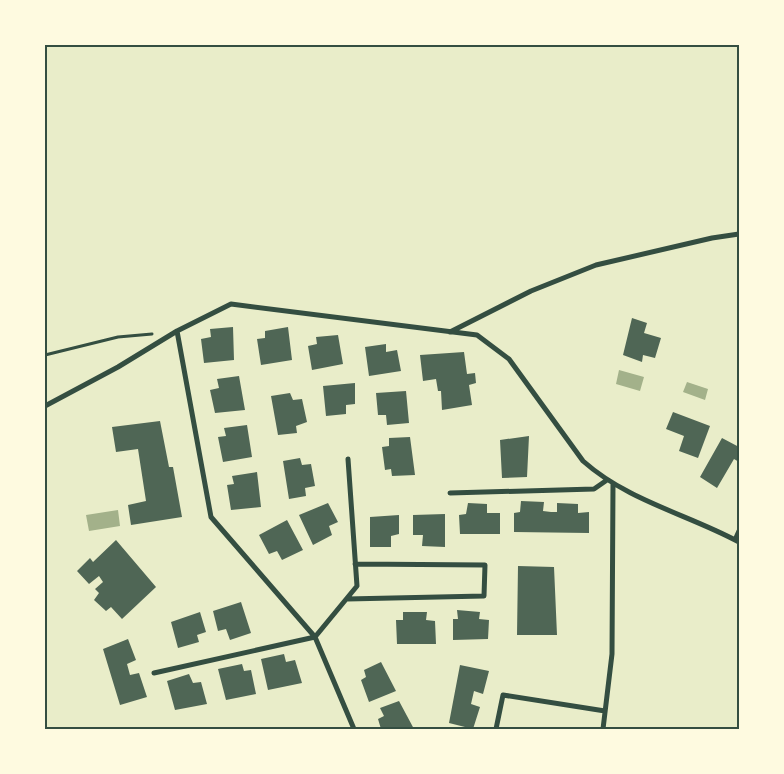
<svg xmlns="http://www.w3.org/2000/svg" width="784" height="774" viewBox="0 0 784 774" font-family="Montserrat,sans-serif">
	<rect width="100%" height="100%" fill="#e9edc9"/>
	<path fill="#a3b18a" d="M619,370L644,377L640,391L616,384Z
		M687,382L708,389L705,400L683,392Z
		M118,510L120,526L89,531L86,515Z"/>
	<path fill="#4f6655" d="M632,318L647,323L644,333L661,338L655,358L643,355L642,362L623,355Z
		M233,327L234,360L204,363L201,339L211,337L210,329Z
		M288,327L292,360L261,365L257,339L265,338V331Z
		M338,335L343,364L312,370L308,346L317,344L316,337Z
		M386,344V352L397,350L401,371L369,376L365,347Z
		M464,352L467,374L475,373L476,383L469,385L472,405L442,410L441,391H438L436,379L423,381L420,355Z
		M239,376L245,410L215,413L210,390L219,388L217,379Z
		M355,383V404L346,405V414L326,416L323,386Z
		M406,391L409,423L387,425L386,415H378L376,393Z
		M290,393L293,400L302,399L307,422L296,426L297,433L278,435L271,396Z
		M673,412L710,426L698,458L679,451L684,436L666,429Z
		M160,421L169,467H173L182,517L131,525L128,505L146,501L138,449L116,452L112,427Z
		M247,425L252,457L223,462L218,437L226,436L224,428Z
		M529,436L527,477L502,478L500,440Z
		M410,437L415,475L392,476L391,469L385,470L382,447L389,446V438Z
		M722,438L739,447V462L734,459L717,488L700,477Z
		M300,458L302,465L311,464L315,486L305,488L306,496L289,499L283,461Z
		M257,472L261,507L231,510L227,485L234,484L232,476Z
		M521,501L544,502L543,511L551,512H557V503L578,504V513L589,512V533L514,532V513L520,512Z
		M328,503L338,522L329,526L332,535L313,545L299,515Z
		M468,503L487,504V513H500V534H460L459,515L466,514Z
		M445,514V547L422,546L423,535H413V515Z
		M399,515V534L391,536V547H370V517Z
		M287,520L303,550L282,560L277,551L269,554L259,535Z
		M116,540L156,587L122,619L111,607L106,611L94,600L99,593L95,589L103,582L99,576L89,584L77,571L90,558L93,562Z
		M518,566L554,567L557,635H517Z
		M241,602L251,633L230,640L226,629L218,631L213,611Z
		M457,610L480,612L479,619L489,620L488,639L453,640V619H458Z
		M200,612L206,632L197,635L199,642L178,648L171,622Z
		M403,612H427L426,620L435,621L436,644H397L396,620H403Z
		M128,639L136,660L127,664L130,675L139,673L147,697L120,705L103,649Z
		M284,654L286,662L295,660L302,683L268,690L261,659Z
		M381,662L396,691L369,702L361,680L366,677L364,670Z
		M242,664L244,671L251,670L256,694L226,700L218,669Z
		M460,665L489,671L483,694L474,691L471,704L480,707L473,729L449,723Z
		M189,674L193,683L201,682L207,704L175,710L167,681Z
		M399,701L414,729H381L378,719L384,716L380,708Z"/>
	<g fill="none" stroke-linecap="round" stroke-linejoin="round">
		<path stroke="#344e41" stroke-width="3" d="M45,355L118,337L152,334"/>
		<path stroke="#344e41" stroke-width="5" d="M177,331L211,517L315,637L354,729
			M450,332L531,291L596,265L712,238L739,234
			M45,406L118,367L177,331L231,304L477,335L509,359L583,461C628,501 687,514 739,542
			M450,493L594,489L607,480
			M735,540L739,531
			M347,599L484,596L485,565L355,564
			M154,673L315,637L357,586L348,459
			M496,729L503,695L605,711
			M603,729L612,654L613,484"/>
	</g>
	<rect width="784" height="774" fill="none" stroke="#fefae0" stroke-width="92"/>
	<rect x="46" y="46" width="692" height="682" fill="none" stroke="#344e41" stroke-width="2"/>
</svg>
